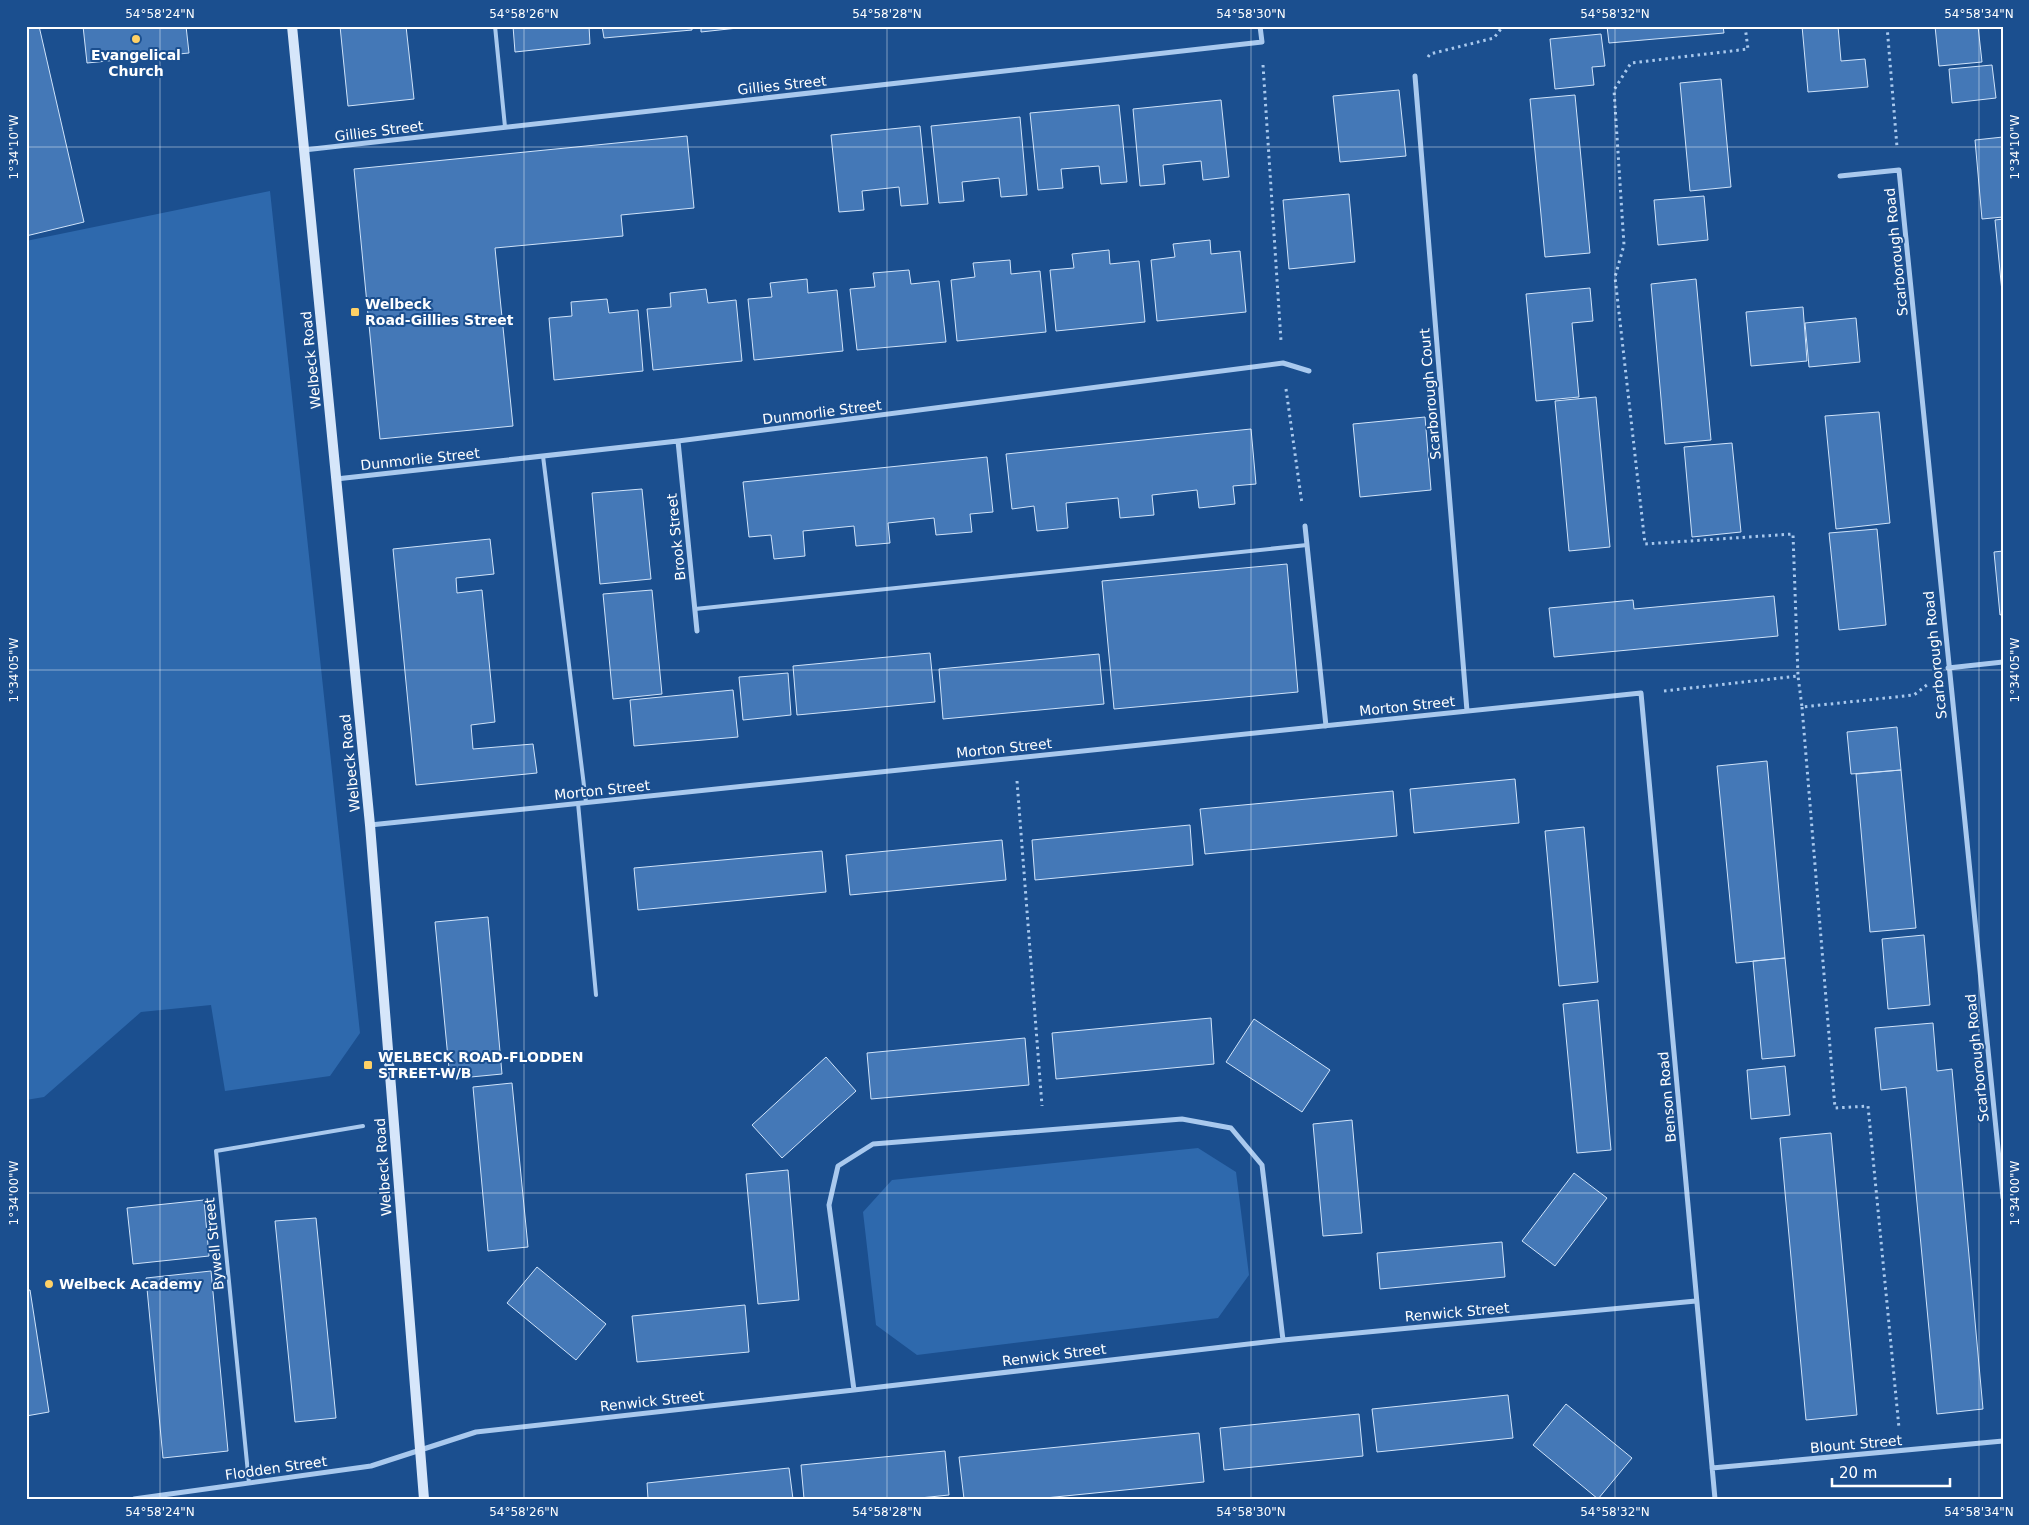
<svg xmlns="http://www.w3.org/2000/svg" width="2029" height="1525" viewBox="0 0 2029 1525" font-family="'DejaVu Sans',sans-serif">
	<rect width="100%" height="100%" fill="#1b4f8f"/>
	<path fill="#2e69ad" d="M270,191L360,1033L330,1076L225,1091L211,1005L141,1012L44,1097L26,1100V241Z
		M1198,1148L1236,1172L1249,1275L1218,1318L917,1355L876,1325L863,1212L892,1180Z"/>
	<path fill="#4478b7" stroke="#cfe3fa" d="M26,26H39L84,222L26,236Z
		M83,26H186L189,53L87,63Z
		M340,26H406L414,99L348,106Z
		M513,26H589L590,44L515,52Z
		M602,26H692V30L604,38Z
		M701,26H756L701,32Z
		M1607,26H1723L1724,33L1609,43Z
		M1802,26H1838L1841,61L1865,59L1868,87L1808,92Z
		M1935,26H1978L1982,62L1939,66Z
		M1601,34L1605,66L1592,67L1594,85L1555,89L1550,39Z
		M1992,65L1996,98L1952,103L1949,69Z
		M1721,79L1731,187L1690,191L1680,83Z
		M1399,90L1406,156L1340,162L1333,96Z
		M1575,95L1590,253L1545,257L1530,99Z
		M1221,100L1229,177L1203,180L1201,161L1163,165L1165,184L1140,186L1133,109Z
		M1119,105L1127,182L1101,184L1099,166L1061,169L1063,188L1038,190L1030,113Z
		M1020,117L1027,195L1001,197L999,178L962,182L964,201L939,203L931,126Z
		M920,126L928,204L901,206L899,187L862,191L864,210L839,212L831,135Z
		M687,136L694,208L621,215L623,236L495,248L513,426L380,439L354,169Z
		M2003,137V217L1982,219L1975,140Z
		M1349,194L1355,262L1289,269L1283,200Z
		M1704,196L1708,240L1658,245L1654,200Z
		M2003,219V302L1995,220Z
		M1210,240L1211,254L1240,251L1246,312L1157,321L1151,260L1175,257L1173,244Z
		M1109,250L1110,264L1139,261L1145,322L1056,331L1050,270L1074,268L1072,254Z
		M1010,260L1011,274L1040,271L1046,332L957,341L951,280L975,277L973,263Z
		M909,270L911,284L939,281L946,342L857,350L850,289L875,287L873,273Z
		M807,279L808,293L837,290L843,351L754,360L748,299L772,297L770,283Z
		M1696,279L1711,440L1665,444L1651,284Z
		M1590,288L1593,321L1572,323L1579,397L1536,401L1526,294Z
		M706,289L708,303L736,300L742,361L653,370L647,309L671,307L670,293Z
		M607,299L609,313L638,310L643,371L554,380L549,318L572,316L571,302Z
		M1803,307L1807,361L1751,366L1746,312Z
		M1856,318L1860,362L1809,367L1805,323Z
		M1596,397L1610,547L1569,551L1555,401Z
		M1879,412L1890,523L1836,529L1825,416Z
		M1425,417L1431,490L1360,497L1353,424Z
		M1251,429L1256,484L1233,486L1235,504L1199,508L1197,490L1152,495L1154,515L1120,518L1118,498L1066,503L1068,528L1037,531L1034,506L1012,509L1006,454Z
		M1732,443L1741,532L1692,537L1684,447Z
		M987,457L993,512L970,514L972,532L936,535L934,518L888,523L890,543L856,546L854,526L803,531L805,556L774,559L771,535L749,537L743,482Z
		M642,489L651,579L600,584L592,493Z
		M1877,529L1886,625L1839,630L1829,533Z
		M490,539L494,574L456,578L457,593L482,590L495,722L471,725L473,749L533,744L537,773L416,785L393,549Z
		M2003,551V614L2000,615L1994,552Z
		M1287,564L1298,692L1114,709L1102,581Z
		M652,590L662,694L613,699L603,594Z
		M1774,596L1778,636L1554,657L1549,608L1633,600L1634,609Z
		M930,653L935,702L797,715L793,666Z
		M1099,654L1104,704L943,719L939,669Z
		M788,673L791,715L743,720L739,677Z
		M733,690L738,737L634,746L630,700Z
		M1897,727L1901,770L1851,774L1847,732Z
		M1767,761L1785,958L1736,963L1717,766Z
		M1901,770L1916,928L1870,932L1856,774Z
		M1515,779L1519,823L1414,833L1410,789Z
		M1393,791L1397,836L1205,854L1200,809Z
		M1190,825L1193,865L1035,880L1032,840Z
		M1584,827L1598,982L1559,986L1545,831Z
		M1002,840L1006,880L850,895L846,855Z
		M822,851L826,892L638,910L634,868Z
		M488,917L502,1074L450,1079L435,922Z
		M1924,935L1930,1005L1888,1009L1882,939Z
		M1785,958L1795,1056L1762,1059L1753,961Z
		M1598,1000L1611,1150L1577,1153L1563,1004Z
		M1211,1018L1214,1064L1056,1079L1052,1033Z
		M1254,1019L1330,1070L1302,1112L1226,1062Z
		M1933,1023L1937,1071L1952,1069L1983,1409L1937,1414L1906,1087L1881,1090L1875,1028Z
		M1025,1038L1029,1085L871,1099L867,1053Z
		M826,1057L856,1091L782,1158L752,1125Z
		M1785,1066L1790,1115L1751,1119L1747,1070Z
		M512,1083L528,1247L488,1251L473,1087Z
		M1352,1120L1362,1233L1323,1236L1313,1124Z
		M1831,1133L1857,1415L1806,1420L1780,1138Z
		M788,1170L799,1300L758,1304L746,1174Z
		M1574,1173L1607,1198L1555,1266L1522,1241Z
		M204,1200L209,1256L133,1264L127,1208Z
		M316,1218L336,1418L295,1422L275,1221Z
		M1502,1242L1505,1277L1380,1289L1377,1253Z
		M537,1267L606,1324L576,1360L507,1303Z
		M211,1271L228,1451L163,1458L146,1278Z
		M26,1290H30L49,1412L26,1416Z
		M745,1305L749,1352L637,1362L632,1316Z
		M1508,1395L1513,1438L1377,1452L1372,1409Z
		M1566,1404L1632,1458L1598,1499L1533,1445Z
		M1359,1414L1363,1456L1224,1470L1220,1428Z
		M1199,1433L1204,1482L1035,1499H964L959,1457Z
		M945,1451L949,1495L910,1499H804L801,1465Z
		M789,1468L793,1499H648L647,1483Z"/>
	<g fill="none" stroke-linecap="round" stroke-linejoin="round">
		<path stroke="#a9c9ee" stroke-width="3" stroke-dasharray="2.5 4" stroke-linecap="butt" d="M1745,26L1748,49L1631,63L1614,90L1624,245L1615,277L1645,544L1793,534L1798,676
			M1887,26L1897,147
			M1428,57L1430,54L1494,38L1503,26
			M1263,65L1281,341
			M1286,389L1302,504
			M1664,691L1798,676L1802,707L1914,695L1928,684
			M1802,707L1835,1108L1868,1106L1899,1428
			M1017,781L1042,1106"/>
		<path stroke="#a9c9ee" stroke-width="4" d="M495,26L505,127
			M543,456L586,802
			M695,609L1307,545
			M578,803L596,995
			M249,1483L216,1151L363,1126"/>
		<path stroke="#a9c9ee" stroke-width="5" d="M1415,76L1467,711
			M304,150L1262,42L1260,26
			M1840,176L1899,170L2003,1198
			M678,441L697,631
			M336,479L678,441L1283,363L1309,371
			M1305,526L1326,726
			M1948,668L2003,662
			M370,825L1641,693L1715,1499
			M854,1390L829,1205L838,1166L873,1144L1182,1119L1231,1128L1262,1165L1283,1340
			M1712,1468L2003,1441
			M134,1499L371,1466L476,1432L854,1390L1283,1340L1696,1301"/>
		<path stroke="#d6e6fa" stroke-width="10" d="M292,26L370,825L424,1499"/>
	</g>
	<path fill="none" stroke="#fff" stroke-width="1" stroke-opacity="0.45" d="M160,26V1499M524,26V1499M887,26V1499M1251,26V1499M1615,26V1499M1979,26V1499M26,147H2003M26,670H2003M26,1193H2003"/>
	<g fill="#ffd166" stroke="#1b4f8f" stroke-width="2">
		<circle cx="136" cy="39" r="5"/>
		<rect x="350" y="307" width="10" height="10" rx="2.5"/>
		<rect x="363" y="1060" width="10" height="10" rx="2.5"/>
		<circle cx="49" cy="1284" r="5"/>
	</g>
	<g text-anchor="middle" stroke-width="4" stroke-linejoin="round" paint-order="stroke">
		<g font-size="14" font-weight="bold" fill="#fff" stroke="#1b4f8f" text-anchor="start">
			<text x="136" y="60" text-anchor="middle">Evangelical<tspan x="136" dy="16">Church</tspan></text>
			<text x="365" y="309">Welbeck<tspan x="365" dy="16">Road-Gillies Street</tspan></text>
			<text x="378" y="1062">WELBECK ROAD-FLODDEN<tspan x="378" dy="16">STREET-W/B</tspan></text>
			<text x="59" y="1289">Welbeck Academy</text>
		</g>
		<g font-size="14" fill="#fff" stroke="#1b4f8f">
			<text transform="translate(782 85) rotate(-6)" y="5">Gillies Street</text>
			<text transform="translate(379 131) rotate(-7)" y="5">Gillies Street</text>
			<text transform="translate(1896 252) rotate(-96)" y="5">Scarborough Road</text>
			<text transform="translate(311 360) rotate(-96)" y="5">Welbeck Road</text>
			<text transform="translate(1430 394) rotate(-95)" y="5">Scarborough Court</text>
			<text transform="translate(822 412) rotate(-7)" y="5">Dunmorlie Street</text>
			<text transform="translate(420 459) rotate(-6)" y="5">Dunmorlie Street</text>
			<text transform="translate(676 537) rotate(-96)" y="5">Brook Street</text>
			<text transform="translate(1935 655) rotate(-96)" y="5">Scarborough Road</text>
			<text transform="translate(1407 706) rotate(-6)" y="5">Morton Street</text>
			<text transform="translate(1004 748) rotate(-6)" y="5">Morton Street</text>
			<text transform="translate(350 763) rotate(-96)" y="5">Welbeck Road</text>
			<text transform="translate(602 790) rotate(-6)" y="5">Morton Street</text>
			<text transform="translate(1977 1058) rotate(-96)" y="5">Scarborough Road</text>
			<text transform="translate(1667 1097) rotate(-95)" y="5">Benson Road</text>
			<text transform="translate(383 1167) rotate(-94)" y="5">Welbeck Road</text>
			<text transform="translate(214 1244) rotate(-96)" y="5">Bywell Street</text>
			<text transform="translate(1457 1312) rotate(-5)" y="5">Renwick Street</text>
			<text transform="translate(1054 1355) rotate(-7)" y="5">Renwick Street</text>
			<text transform="translate(652 1401) rotate(-6)" y="5">Renwick Street</text>
			<text transform="translate(1856 1444) rotate(-5)" y="5">Blount Street</text>
			<text transform="translate(276 1468) rotate(-8)" y="5">Flodden Street</text>
		</g>
	</g>
	<rect width="2029" height="1525" fill="none" stroke="#1b4f8f" stroke-width="55"/>
	<path d="M1832 1478v8h118v-8" fill="none" stroke="#ffffff" stroke-width="2.5"/>
	<text x="1839" y="1478" font-size="15" fill="#ffffff" stroke="#1b4f8f" stroke-width="4" paint-order="stroke">20 m</text>
	<rect x="28" y="28" width="1974" height="1470" fill="none" stroke="#fff" stroke-width="2"/>
	<g font-size="12" text-anchor="middle" fill="#fff">
		<text x="160" y="18">54°58'24"N</text>
		<text x="524" y="18">54°58'26"N</text>
		<text x="887" y="18">54°58'28"N</text>
		<text x="1251" y="18">54°58'30"N</text>
		<text x="1615" y="18">54°58'32"N</text>
		<text x="1979" y="18">54°58'34"N</text>
		<text transform="translate(2015 147) rotate(-90)" y="4">1°34'10"W</text>
		<text transform="translate(14 147) rotate(-90)" y="4">1°34'10"W</text>
		<text transform="translate(2015 670) rotate(-90)" y="4">1°34'05"W</text>
		<text transform="translate(14 670) rotate(-90)" y="4">1°34'05"W</text>
		<text transform="translate(14 1193) rotate(-90)" y="4">1°34'00"W</text>
		<text transform="translate(2015 1193) rotate(-90)" y="4">1°34'00"W</text>
		<text x="160" y="1516">54°58'24"N</text>
		<text x="524" y="1516">54°58'26"N</text>
		<text x="887" y="1516">54°58'28"N</text>
		<text x="1251" y="1516">54°58'30"N</text>
		<text x="1615" y="1516">54°58'32"N</text>
		<text x="1979" y="1516">54°58'34"N</text>
	</g>
</svg>
